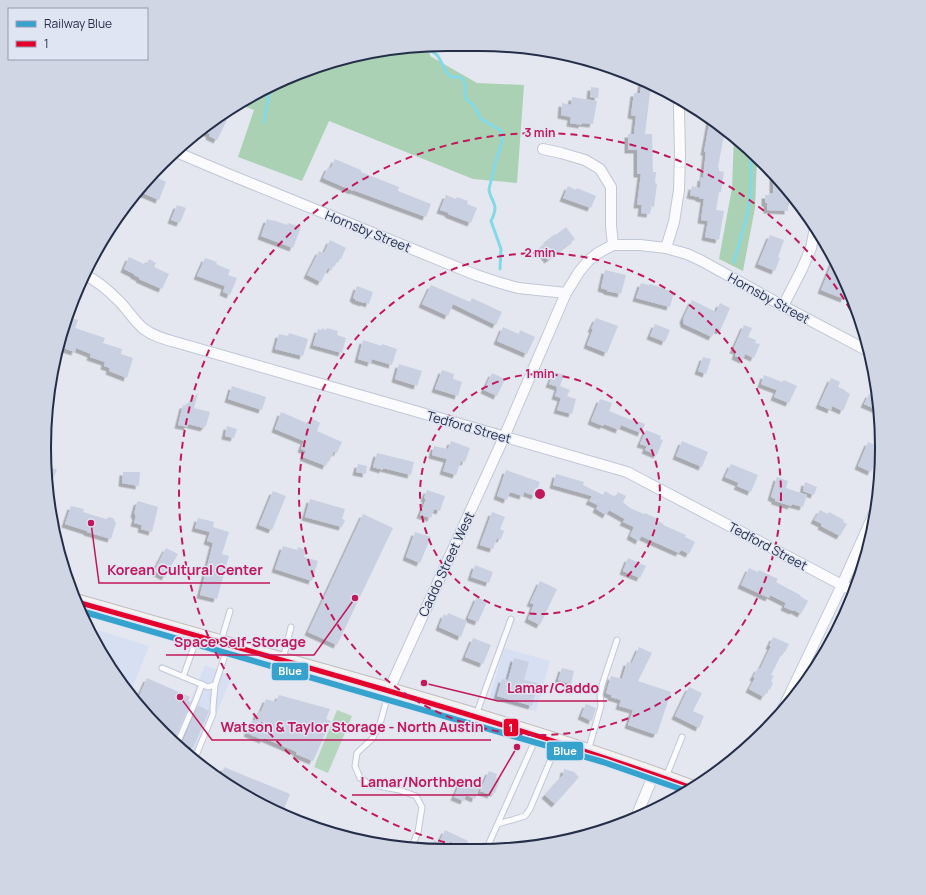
<svg xmlns="http://www.w3.org/2000/svg" width="926" height="895" viewBox="0 0 926 895" font-family="Manrope,sans-serif">
	<defs>
		<filter id="shadow"><feDropShadow dx="-3.5" dy="3.5" stdDeviation="0" flood-color="#0004"/></filter>
	</defs>
	<rect width="100%" height="100%" fill="#e4e7ef"/>
	<path fill="#d7dff3" d="M88,627L149,646L130,694L98,649Z
		M504,648L550,661L536,711L490,697Z
		M205,665L232,676L196,762L174,741Z"/>
	<path fill="#b6d5bf" d="M337,710L352,716L328,773L314,767Z"/>
	<path fill="#aad1b4" d="M429,46L430,56L477,83L524,85L517,183L473,179L329,121L302,181L238,157L254,110L241,105L293,75L369,52Z
		M734,136L744,144L757,158L755,208L743,271L719,259L732,188Z"/>
	<g fill="none" stroke-linecap="round" stroke-linejoin="round">
		<path stroke="#84d9e7" stroke-width="3" d="M402,48C413,50 434,47 439,58C444,66 443,70 451,77H459L463,79L465,84V98L474,106L481,119L500,130L502,134V141L496,161L489,189C489,196 495,202 495,208C495,213 493,217 491,221L501,249L500,269
			M264,122L270,88
			M734,262L747,215L751,191V151"/>
	</g>
	<path fill="#c9d0e2" filter="url(#shadow)" d="M642,81L651,85L645,134H652L653,172H656L655,183L657,184L654,207L651,206L650,214L641,213L642,205H637L641,174H637V150H628V134H634L636,116L631,115L634,93H640Z
		M591,87L599,88L598,98L590,97Z
		M572,97L597,101L593,124L582,123V125L570,123L571,117L561,115L562,103L571,105Z
		M220,117L227,120L217,140L209,136L210,134L200,130Z
		M710,119L725,130L718,167L719,168V171L724,172L721,192H719L716,210L724,211L719,240L705,237L708,221L701,220L704,199L699,198V197L690,195L692,186L700,188L701,177L703,178L706,152H704Z
		M335,159L361,170V172L399,187L398,191L431,204L426,217L353,190V191L323,178L328,167L331,168Z
		M165,162L158,178L166,182L159,200L138,191L144,181Z
		M773,174L792,195V202H788V211L767,210V203H765V195H769V193H773Z
		M568,186L576,190L577,188L596,196L591,208L563,198Z
		M446,195L456,199L457,197L468,201L467,204L477,208L471,223L448,214L449,213L440,210Z
		M177,205L186,208L180,223L171,220Z
		M267,219L273,221V220L287,225L288,223L301,227L293,248L261,236Z
		M566,227L575,239L548,260L539,248L548,241L547,240L555,234L556,235Z
		M770,235L784,240L778,257L780,258L775,271L758,264Z
		M330,240L346,248L341,259L339,258L334,267L333,266L331,270L328,268L321,282L307,275L319,251L324,253Z
		M129,257L146,265L149,259L156,263L154,267L169,274L162,289L139,279L140,278L134,275V274L124,269Z
		M205,258L217,262L216,264L230,270L228,275L237,278L230,295L223,292L225,286L197,276Z
		M834,258L840,269L845,282L843,286L848,288V290L844,299L821,290Z
		M605,270L626,275L621,294L607,291V290L601,288Z
		M641,283L649,285L650,284L674,292L670,307L636,298Z
		M431,285L470,302L472,298L502,312L496,325L453,304L448,316L422,304Z
		M357,286L373,292L369,304L364,302V303L355,300V299L353,298Z
		M692,300L716,312L720,303L730,308L720,331L716,329L712,337L684,324L683,319Z
		M69,317L78,320L75,328L105,338L103,343L122,349L121,354L133,358L127,378L109,371L110,368L104,366L105,362L90,357L91,354L76,348L75,352L63,348L66,342L60,340Z
		M596,318L618,326L607,353L587,345L593,329H591Z
		M655,324L670,330L665,342L650,336Z
		M744,325L752,328L748,337L756,340L755,343L760,344L754,358L745,354L743,360L735,356L737,351L733,350Z
		M503,327L519,334L520,330L535,337L527,354L497,341Z
		M322,328L326,330L327,328L338,331L337,335L346,338L342,353L313,345L318,329L322,330Z
		M289,333L308,339L303,356L275,349L279,334L288,336Z
		M363,340L382,346V344L397,349L392,365L372,359L371,363L358,359Z
		M703,357L711,359L706,374L698,371Z
		M399,364L422,371L417,386L395,379Z
		M442,370L454,374L453,379L462,382L458,396L435,389Z
		M554,372L564,375L560,386L570,390L567,396L576,399L572,414L557,410L561,398L555,396L558,387L549,384Z
		M492,373L505,379L497,396L484,390Z
		M764,375L782,382L784,380L797,386L789,403L774,397L777,390L761,384Z
		M831,378L840,382L838,387L845,390V391L850,394L843,411L832,406L831,410L819,405Z
		M232,386L266,397L262,410L228,399Z
		M198,393L194,408L210,412L206,426H205L204,428L188,424V427L178,425L183,405H186Z
		M869,394L877,397L880,411L864,404Z
		M600,399L612,403L609,411L636,422L637,421L645,424L641,433L621,425L619,430L604,424L603,426L591,421Z
		M281,412L309,424L311,418L320,423L317,431L342,442L337,453L334,451L329,462L328,461L326,466L303,457L306,451L301,449L304,441L275,429Z
		M227,426L237,429L234,438L225,436Z
		M646,430L661,436L660,439L663,440L657,455L645,450L647,446L640,444Z
		M451,441L470,448L465,462L461,461L456,475L443,471L447,459L432,455L434,446L448,449Z
		M682,441L708,452L702,467L676,456Z
		M868,442L880,447L878,454V455L871,472L858,466Z
		M377,453L414,462L411,475L383,468V470L373,467Z
		M45,464L57,470L48,489L45,474Z
		M358,464L367,466L366,474L356,472Z
		M731,464L758,475L751,492L737,486L739,483L725,477Z
		M506,470L540,482L535,496L524,492L523,496L510,492L507,500L497,496Z
		M123,472H140L139,486L122,483Z
		M556,474L584,482L583,485L603,495L605,491L615,497L618,492L626,496L623,502L630,508L644,514L645,513L658,519L657,521L664,524L663,525L686,535L685,537L695,542L689,554L681,550L679,553L641,536L639,541L630,536L634,527L623,522L625,519L609,510L606,515L596,509L598,505L589,501L592,496L553,485Z
		M777,477L788,481L786,488L807,495L803,507L792,504L791,506L775,501V499L771,497Z
		M805,482L817,487L814,495L803,491Z
		M427,490L445,496L440,511L434,509L431,518L420,515L426,499L424,498Z
		M273,491L286,496L272,530L259,525Z
		M310,499L345,509L342,519L345,520L342,527L305,517Z
		M138,501L158,507L152,532L141,529L142,525L134,523L136,516H135V514H134L137,502H138Z
		M71,506L84,509L83,512L106,519L109,517L113,518L116,523L111,539L87,532V531L65,524Z
		M820,510L828,514L829,512L844,520L843,522L847,524L840,536L821,526L822,524L814,520Z
		M492,512L505,517L500,529L504,531L501,539L497,538L493,549L480,545Z
		M363,514L393,528L337,645L308,632Z
		M198,518L214,522L213,527L229,532L222,554L229,556L217,599L200,595L213,543L207,541L210,532L195,528Z
		M415,532L431,537L420,563L406,557Z
		M283,546L297,550L298,547L306,550L304,557L318,561L312,581L275,569Z
		M166,548L178,554L165,577L154,571Z
		M628,558L646,566L640,578L623,571Z
		M475,565L493,572L489,583L471,577Z
		M749,568L758,572L759,570L778,579L776,582L800,595V596L808,601L801,614L794,610L793,611L784,607L786,603L770,595L769,598L741,585Z
		M540,581L557,589L540,625L528,619L534,604L530,603Z
		M477,597L487,602L478,622L468,618Z
		M448,613L467,621L461,637L439,627L444,614L447,616Z
		M773,637L789,644L785,652L783,651L771,675L774,676L771,681L773,683L770,690L768,689L764,697L749,689L755,678L753,677L758,668L760,669L771,646H769Z
		M473,638L491,645L483,664L465,657Z
		M639,647L652,653L638,681L671,692L657,734H654L628,725L633,710L619,706L621,700L611,697V695L606,693L611,676L622,679L627,662L632,663Z
		M514,658L529,662L524,680L538,683L532,706L497,696L502,679L508,680Z
		M562,668L574,671L571,684L558,680Z
		M147,678L190,697L188,701L191,702L174,740L170,738L144,713L136,703Z
		M689,687L702,693L693,711L704,716L699,728L675,716Z
		M279,695L330,709L326,719L331,721L313,761L296,754L297,752L264,738L263,740L247,733L253,720H255L258,711L261,712L266,699L276,702Z
		M586,704L596,708L592,721L581,716Z
		M198,705L209,711L193,748L182,743Z
		M224,767L290,794L282,814L269,809L220,779Z
		M564,769L574,772L579,777L555,804L545,795L563,775Z
		M489,771L497,774L496,778L500,779L495,793L492,792L491,795L480,791Z
		M461,781L479,788L475,799L466,795L464,801L454,797L459,785Z
		M445,830L468,841L464,850H430L434,840L439,843Z"/>
	<g fill="none" stroke-linecap="round" stroke-linejoin="round">
		<defs>
			<path id="service" d="M221,641L230,611
				M283,659L291,627
				M162,668L208,687L215,685L228,646
				M183,677L197,638
				M389,691L380,724L372,739L357,753L355,766L360,778L369,784L399,790L416,796L422,807L418,832L411,848
				M476,715L511,619
				M177,744L196,700L202,684
				M588,751L601,706L600,694L602,685L617,640
				M190,757L197,753L213,714V707L215,685
				M666,777L682,737
				M498,824L525,816L530,809L558,742
				M486,850L537,736"/>
			<path id="minor" d="M543,149L561,153L585,160L600,169L611,187V226L613,245
				M176,152L228,174L476,275L497,282L518,288L566,293
				M666,248L674,222L679,190L680,153L679,111V98
				M85,275C98,281 109,291 119,301C128,310 134,321 144,329C153,336 164,339 175,342L627,472L842,585L854,591
				M783,306L802,269L811,248L815,228
				M389,690L504,437L566,293L579,272L588,261L598,253L613,245H640L666,248L687,254L702,261L783,306L870,352
				M779,717L842,585L877,507
				M636,817L654,774"/>
			<path id="primary" d="M77,602C146,621 215,641 285,661C422,699 559,739 692,788"/>
		</defs>
		<use href="#service" stroke="#c0c7d7" stroke-width="7"/>
		<use href="#minor" stroke="#c0c7d7" stroke-width="12"/>
		<use href="#primary" stroke="#bfbcc0" stroke-width="17"/>
		<use href="#service" stroke="#fbfbfd" stroke-width="5"/>
		<use href="#minor" stroke="#fbfbfd" stroke-width="10"/>
		<use href="#primary" stroke="#f5f2f2" stroke-width="15"/>
		<defs>
			<path id="bus-1" d="M77,602C146,621 216,641 285,661C422,700 558,740 692,788"/>
		</defs>
		<use href="#bus-1" stroke="#e0e5f3" stroke-width="8"/>
		<use href="#bus-1" stroke="#e4002b" stroke-width="5"/>
		<defs>
			<path id="rail-1" d="M81,611L603,762L686,791"/>
		</defs>
		<use href="#rail-1" stroke="#e0e5f3" stroke-width="9"/>
		<use href="#rail-1" stroke="#36a2ce" stroke-width="6"/>
	</g>
	<g fill="none" stroke="#c2185b" stroke-width="2" stroke-dasharray="7 5">
		<circle cx="540" cy="494" r="120"/>
		<circle cx="540" cy="494" r="241"/>
		<path d="M480 850A361 361 0 1 1 867 341"/>
	</g>
	<g text-anchor="middle" stroke-width="3" stroke-linejoin="round" paint-order="stroke">
		<g font-size="13" fill="#242e48" stroke="#e0e5f3">
			<text transform="translate(368 231) rotate(22)" y="5">Hornsby Street</text>
			<text transform="translate(769 298) rotate(29)" y="5">Hornsby Street</text>
			<text transform="translate(469 427) rotate(16)" y="5">Tedford Street</text>
			<text transform="translate(768 546) rotate(28)" y="5">Tedford Street</text>
			<text transform="translate(446 564) rotate(-65)" y="5">Caddo Street West</text>
		</g>
	</g>
	<path d="M0 0H926V895H0ZM447 51H479A396 396 0 0 1 875 447V448A396 396 0 0 1 479 844H447A396 396 0 0 1 51 448V447A396 396 0 0 1 447 51Z" fill="#d1d6e5" fill-rule="evenodd"/>
	<path fill="none" stroke="#242e48" stroke-width="2" d="M447 51H479A396 396 0 0 1 875 447V448A396 396 0 0 1 479 844H447A396 396 0 0 1 51 448V447A396 396 0 0 1 447 51Z"/>
	<circle cx="540" cy="494" r="6" fill="#c2185b" stroke="#e0e5f3" stroke-width="2"/>
	<g font-size="12" text-anchor="middle" font-weight="bold" fill="#c2185b" stroke="#e0e5f3" stroke-width="3" stroke-linejoin="round" paint-order="stroke">
		<text x="540" y="137">3 min</text>
		<text x="540" y="257">2 min</text>
		<text x="540" y="378">1 min</text>
	</g>
	<path fill="none" stroke="#c2185b" stroke-width="1.5" d="M91 523L99 583H270M355 598L314 655H166M424 683L498 701H607M180 697L212 740H491M517 747L489 795H352"/>
	<g fill="#c2185b" stroke="#e0e5f3" stroke-width="1.5">
		<circle cx="91" cy="523" r="4"/>
		<circle cx="355" cy="598" r="4"/>
		<circle cx="424" cy="683" r="4"/>
		<circle cx="180" cy="697" r="4"/>
		<circle cx="517" cy="747" r="4"/>
	</g>
	<g font-size="14" text-anchor="middle" font-weight="bold" fill="#c2185b" stroke="#e0e5f3" stroke-width="3" stroke-linejoin="round" paint-order="stroke">
		<text x="185" y="575">Korean Cultural Center</text>
		<text x="240" y="647">Space Self-Storage</text>
		<text x="553" y="693">Lamar/Caddo</text>
		<text x="352" y="732">Watson &amp; Taylor Storage - North Austin</text>
		<text x="421" y="787">Lamar/Northbend</text>
	</g>
	<g stroke="#e0e5f3" stroke-width="1.5">
		<rect x="271" y="662" width="38" height="19" rx="4" fill="#36a2ce"/>
		<rect x="503" y="718" width="16" height="19" rx="4" fill="#e4002b"/>
		<rect x="546" y="741" width="38" height="20" rx="4" fill="#36a2ce"/>
	</g>
	<g font-size="11" text-anchor="middle" font-weight="bold" fill="#fff">
		<text x="290" y="675">Blue</text>
		<text x="511" y="732">1</text>
		<text x="565" y="755">Blue</text>
	</g>
	<rect x="8" y="8" width="140" height="52" fill="#e0e5f3" stroke="#959caf"/>
	<rect x="16" y="21" width="20" height="6" fill="#36a2ce" stroke="#959caf"/>
	<text x="44" y="28" font-size="12" fill="#242e48">Railway Blue</text>
	<rect x="16" y="41" width="20" height="6" fill="#e4002b" stroke="#959caf"/>
	<text x="44" y="48" font-size="12" fill="#242e48">1</text>
</svg>
